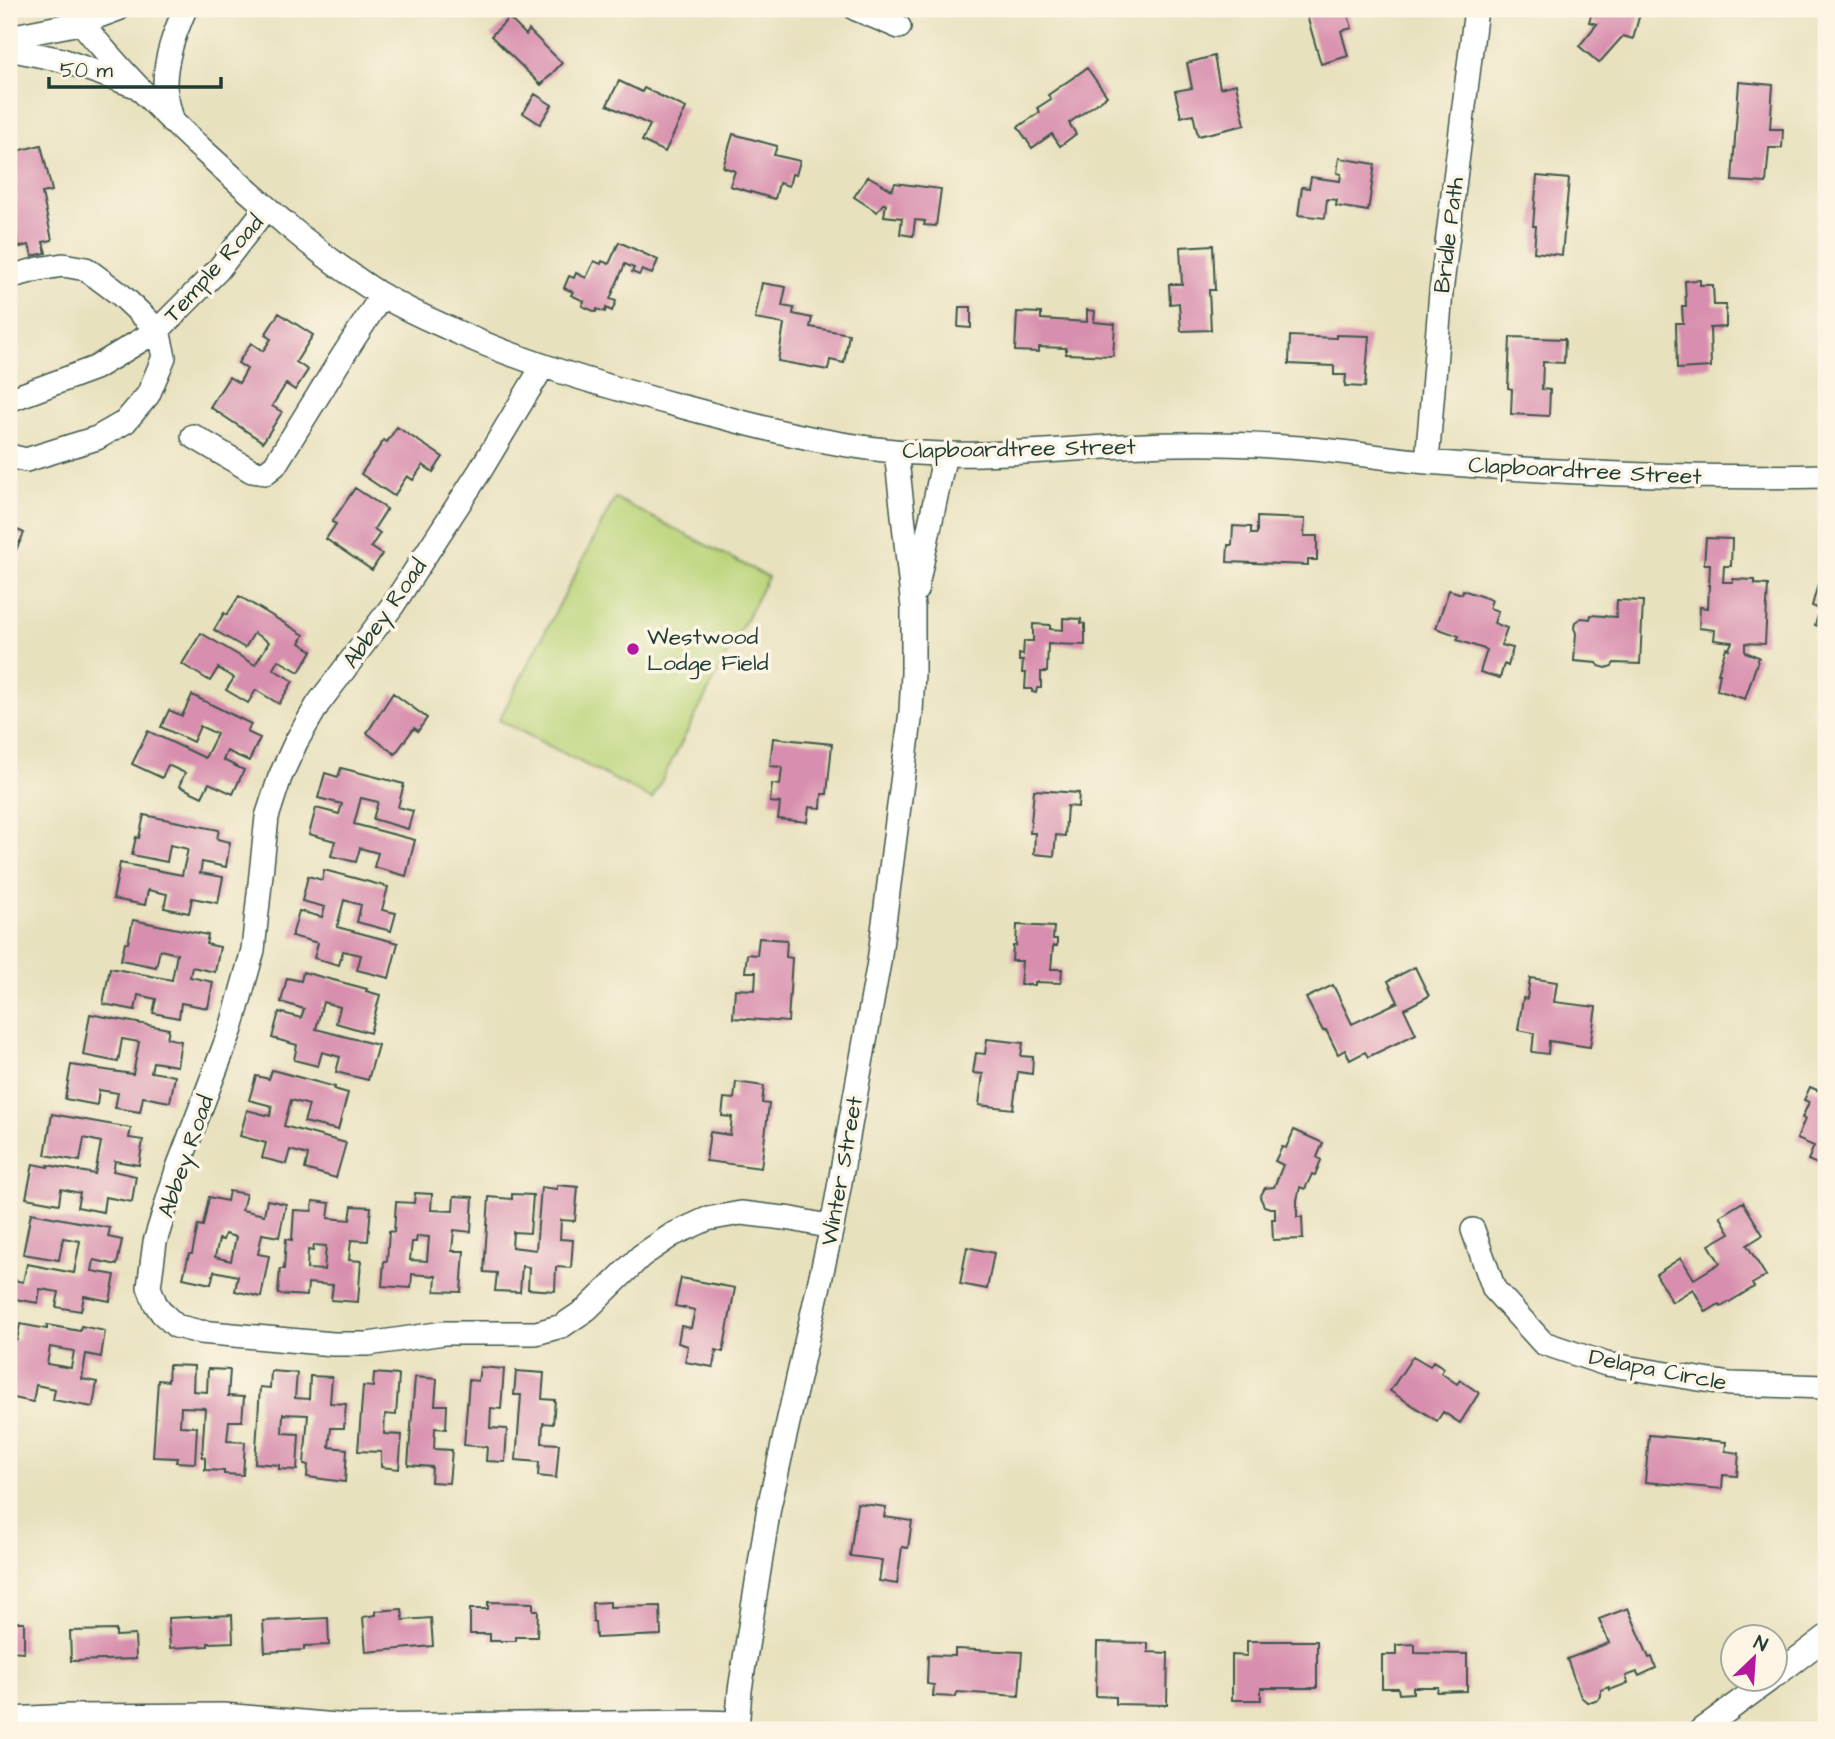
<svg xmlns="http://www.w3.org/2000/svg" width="1835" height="1739" viewBox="0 0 1835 1739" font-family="'Architects Daughter',sans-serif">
	<rect width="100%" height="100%" fill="#fcf5e5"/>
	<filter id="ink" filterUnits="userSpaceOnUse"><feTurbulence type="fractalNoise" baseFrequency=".0143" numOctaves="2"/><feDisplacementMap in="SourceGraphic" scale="14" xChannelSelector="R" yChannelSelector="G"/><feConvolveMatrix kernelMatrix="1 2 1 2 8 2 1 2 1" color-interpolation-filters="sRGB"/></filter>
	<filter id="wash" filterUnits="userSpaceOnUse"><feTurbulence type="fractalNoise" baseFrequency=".00686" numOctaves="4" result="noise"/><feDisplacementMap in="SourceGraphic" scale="28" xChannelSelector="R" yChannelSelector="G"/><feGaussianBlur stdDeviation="1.57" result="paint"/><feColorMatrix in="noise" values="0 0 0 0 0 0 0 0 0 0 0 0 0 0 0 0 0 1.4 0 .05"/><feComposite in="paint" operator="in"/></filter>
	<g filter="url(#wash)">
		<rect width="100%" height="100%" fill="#e8e1be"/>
		<path fill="#bad479" stroke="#6c8856" stroke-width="2" d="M615,498L768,577L652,799L499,720Z
			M106,1726L202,1727L223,1730H58Z"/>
		<g id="blocks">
			<path fill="#d88eae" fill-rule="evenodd" d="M1305,9H1346L1352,28L1341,31L1348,56L1321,64Z
				M1593,9L1641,10L1633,39L1623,36L1599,63L1579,46L1597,24L1589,22Z
				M509,18L526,35L529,30L562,63L541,85L491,36Z
				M1214,56L1220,88L1236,84L1245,125L1198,136L1193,114L1181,117L1175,91L1192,88L1187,63Z
				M1087,68L1107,96L1069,123L1076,134L1060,146L1052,134L1032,148L1018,127L1040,112L1037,108L1051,99L1048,95Z
				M619,81L642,92L644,88L686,108L665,152L642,141L650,125L607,105Z
				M1739,82L1773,85L1770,129H1783L1782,148H1769L1766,183L1732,181Z
				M535,94L552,105L540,124L523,113Z
				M733,134L777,146L774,155L800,161L796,175L792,174L789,186L779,183L775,199L730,186L735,171L723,167Z
				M41,145L52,191L42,193L52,240L43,242L46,253L32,256L29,245L19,247L12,218L9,219V153Z
				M1339,158L1375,164L1368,211L1336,206L1337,200L1327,199L1325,218L1298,215L1302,187L1309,188L1311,177L1340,181L1341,174L1337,173Z
				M868,176L892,190L895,183L941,189L936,226L924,225L925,221L915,220L913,236L900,234L902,218L884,216L886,204H883L877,212L854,197Z
				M1537,176L1569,179L1562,255L1534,252L1536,226H1533Z
				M619,242L658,260L652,274L642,270L639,275L632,272L634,268L625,264L610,299L616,301L612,311L606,308L605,312L597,309L596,312L582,306L584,301L571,295L573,292L564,288L569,276L574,278L576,273L586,278L594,261L601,264L602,261L609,264Z
				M1213,245L1215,290H1209L1211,330L1181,331L1179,303L1170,304L1169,284H1182L1180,247Z
				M1700,280V285H1713L1714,305H1726V327L1710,328L1711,367L1677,369L1676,323H1683L1682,306H1686L1685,281Z
				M762,283L786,287L782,306L794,308L793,314L812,318L810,327L849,334L844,363L830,360L828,370L778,361L784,324L755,319Z
				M959,307H971V328L958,327Z
				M1087,310L1095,311L1094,322L1115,324L1113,356L1066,354V348L1039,347V352L1015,351L1017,312L1041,313V319L1087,322Z
				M279,313L313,335L296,362L308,370L295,390L286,384L272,406L282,412L263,442L210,407L229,377L239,383L247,369L238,363L251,343L263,351L271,339L265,335Z
				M1336,335L1369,336L1365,387L1345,386L1346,375H1334V366L1289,364L1290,336L1336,338Z
				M1510,337L1565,339L1564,363L1543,362L1542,389L1550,390L1549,416L1511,414L1512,389L1508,388Z
				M397,427L443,457L433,472L423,465L413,480L407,476L394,496L361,474L384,440L387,442Z
				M355,488L387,509L374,529L380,533L371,547L382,554L372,570L326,539L336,524L332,522Z
				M1257,517L1305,519L1304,536H1317V560H1308V565L1227,562L1228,545H1232L1233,526L1251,527V534H1257Z
				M9,526L24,533L9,565Z
				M1706,538L1732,539L1731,566H1724L1723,582H1733V579L1755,580V584L1768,585L1765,644L1745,643V652L1759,657L1745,699L1717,690L1720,673H1718L1726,648L1729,649L1732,642L1714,640L1715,630L1699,628L1700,607L1708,608L1710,564H1704Z
				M1818,584L1826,585V628L1815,625L1820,609L1812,606Z
				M1449,590L1462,594L1463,590L1492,600L1489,608L1498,611L1494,623L1507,628L1501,645L1513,648L1508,666L1504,664L1500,678L1480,672L1487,650L1457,640L1459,636L1436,628Z
				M239,596L304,635L300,643L312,651L299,672L278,660L273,669L293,681L279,704L256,690L248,703L226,690L234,678L218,668L210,681L182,664L201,633L255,665L269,642L254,633L245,648L214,630L224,613L227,615Z
				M1617,600L1643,601L1640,664L1614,663L1612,666L1606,668L1599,666L1597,663L1574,661L1576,633L1574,628L1575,622L1581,618L1590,619L1591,615L1616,617Z
				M1063,618L1081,619V623L1085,624V645L1048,644L1047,672H1041V688H1037L1036,693L1032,692V689H1025L1026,673H1022L1023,661H1019V654L1023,655L1024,641H1033V624L1050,625V629L1063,630Z
				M393,693L427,718L418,731L414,728L395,754L367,733Z
				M192,695L251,724L247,732L260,738L249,761L227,751L223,760L244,770L233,794L209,783L202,797L179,786L185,773L168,765L162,778L132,764L148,731L205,758L217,734L200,726L193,742L161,727L169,710L182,716Z
				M773,738L832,744L827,794H822L821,808L809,807L807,822L778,819L780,803L770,802L772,784L780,785L782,767L770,766Z
				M341,768L404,784L398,807L413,811L408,829L373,819L378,802L361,798L354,824L415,840L406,876L374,867L378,853L360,848L356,862L331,856L335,841L309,834L316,808L339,814L342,804L318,798L325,773L338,777Z
				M1034,790L1079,793L1078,807L1067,806L1065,836L1056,835L1054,856L1034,854L1035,833H1030Z
				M144,815L219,830L217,839L230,842L226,867L202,862L201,869L200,873L223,877L218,903L192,898L189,913L164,908L167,894L148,890L145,905L113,899L120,863L182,875L188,849L170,845L167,862L132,855L136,837L139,838Z
				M324,870L388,887L382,910L396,913L391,931L357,922L361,905L344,900L337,927L398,943L389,978L357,970L361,955L343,951L339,965L314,958L318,943L292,936L299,911L322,917L325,907L302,901L308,876L322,880Z
				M133,920L208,935L206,944L220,947L215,972L192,967L190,977L213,982L208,1008L181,1003L179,1018L153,1013L156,999L138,995L135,1010L103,1004L110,968L172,980L177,954L160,950L156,967L121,960L125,942L128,943Z
				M1017,925L1054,927L1053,939H1057V946H1053L1051,969H1062L1061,983L1035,982V985H1020L1022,961H1012L1013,946H1016Z
				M759,938L787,940L786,957L792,958L788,1022L733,1018L735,989L755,990L756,972H745L747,954L757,955Z
				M1415,967L1429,996L1404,1009L1416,1034L1368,1057L1365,1052L1350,1060L1345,1050L1338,1054L1326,1030L1323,1031L1306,998L1333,985L1352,1024L1398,1002L1388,981Z
				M303,972L367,989L366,991L380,995L370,1033L336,1023L340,1007L323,1002L316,1029L378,1045L368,1080L336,1072L340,1057L322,1052L318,1066L294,1060L297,1045L272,1038L279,1012L301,1018L304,1009L281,1002L287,978L301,981Z
				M1530,978L1557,982L1554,1002L1596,1007L1590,1047L1549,1041L1548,1054L1532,1052L1534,1033L1518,1030L1523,998L1527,999Z
				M90,1014L169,1029L167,1038L181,1041L177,1066L153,1062L151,1072L175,1076L170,1102L143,1097L140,1112L115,1108L118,1093L99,1090L97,1105L65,1099L71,1065L133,1074L139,1042L122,1039L118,1062L83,1055Z
				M987,1039L1023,1043L1021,1056L1033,1057L1032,1074L1018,1072L1013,1109L979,1105L983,1074L973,1073L976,1053L985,1054Z
				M272,1070L335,1087L334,1089L348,1093L338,1130L304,1122L309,1105L291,1100L284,1126L346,1143L336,1178L305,1169L308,1155L290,1150L286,1164L262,1158L266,1143L240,1136L247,1110L270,1116L272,1106L249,1100L256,1076L269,1079Z
				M736,1082L764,1086L762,1103L769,1104L761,1168L706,1161L710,1132L730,1135L732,1117L722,1116L724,1098L734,1099Z
				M1810,1087L1826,1094V1168L1808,1160L1814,1146L1797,1139L1805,1119L1802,1118L1809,1102L1804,1100Z
				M52,1114L131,1128L129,1138L143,1140L139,1165L115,1161L114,1167L113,1171L136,1176L132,1202L105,1197L103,1212L77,1207L80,1193L61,1189L59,1204L26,1198L33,1164L48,1167V1165L95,1174L101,1142L84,1138L80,1161L45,1155Z
				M1294,1130L1323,1143L1317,1157L1321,1160L1315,1175L1312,1174L1305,1189L1300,1187L1297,1200V1217H1302L1303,1239L1273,1240L1272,1219H1275V1208H1270L1264,1206L1260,1197L1265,1188L1274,1187L1283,1165L1275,1161L1282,1147L1286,1148Z
				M557,1185L578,1187L575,1221L561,1220L560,1239L573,1240L571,1268L556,1267L555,1291L528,1289L529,1267L522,1266L520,1292L495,1291L497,1273L484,1272L489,1197L512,1199V1194L533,1195L530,1233L513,1232L512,1247L536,1250L541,1187L557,1189Z
				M229,1191L246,1194L242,1210L264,1215L267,1200L286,1204L279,1237L262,1234L258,1254L269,1256L261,1297L235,1291L238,1276L214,1271L211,1284L183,1278L189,1254H192L198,1225L203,1226L209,1197L227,1201ZM225,1234L236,1237L231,1261L215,1257L219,1239L223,1240Z
				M415,1193L432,1194L431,1210L453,1211L454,1196L473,1197L471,1232L454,1230L452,1251H464L461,1292L435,1291L436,1276L412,1274L411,1288L382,1286L384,1261H387L389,1231L394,1232L396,1202L414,1203ZM417,1236L429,1237L427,1261L410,1260L412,1242H416Z
				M313,1201L330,1203L328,1218L350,1220L352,1206L371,1207L368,1241L351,1240L349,1260L361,1261L358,1302L331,1300L333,1285L308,1283L307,1296L278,1294L280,1269H284L286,1239L292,1240L294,1210L312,1211ZM314,1245L326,1246L324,1270L307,1269L308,1250L313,1251Z
				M1743,1202L1763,1235L1747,1245L1766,1276L1752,1284L1754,1287L1721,1307L1719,1304L1706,1312L1693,1289L1672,1302L1656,1274L1681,1258L1694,1279L1720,1263L1709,1245L1730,1233L1720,1216Z
				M31,1213L110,1228L108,1237L122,1240L117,1265L94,1260L92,1271L115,1275L110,1301L84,1296L81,1311L56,1307L59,1292L40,1289L38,1303L9,1298V1279L23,1282L27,1264L74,1273L80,1241L63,1238L59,1260L23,1254Z
				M967,1247L994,1253L987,1289L960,1284Z
				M681,1278L735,1288L723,1352L716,1350L713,1367L685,1362L688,1346L678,1343L681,1326L691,1328L695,1310L675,1306Z
				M20,1324L47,1329V1325L80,1331L81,1326L105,1331L101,1357L86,1354L82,1379L97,1382L93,1407L53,1400L55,1389L36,1385L33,1402L9,1397V1339L17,1340ZM50,1347L74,1351L71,1368L47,1364Z
				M1413,1356L1430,1366L1433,1361L1444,1368L1441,1373L1457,1384L1460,1380L1479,1393L1460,1423L1443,1412L1437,1421L1390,1391Z
				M169,1365L194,1366L193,1391L207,1392L208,1369L230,1370L228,1396L244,1397L242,1421H229L227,1441L245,1442L243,1475L224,1474V1471L205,1470V1458L202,1457L205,1408L181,1407L180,1426L197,1427L195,1463L176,1462L177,1458L153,1457L158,1380L168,1381Z
				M480,1367L504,1369L501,1409L491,1408L490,1428L507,1429L505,1462L486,1461L487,1447L464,1445L469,1380L478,1381Z
				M271,1371L297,1373L295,1398L309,1399L310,1376L332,1377L330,1403L346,1404L344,1428H331L329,1447L347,1449L345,1482L307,1477L308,1465L304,1464L308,1415L283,1414L282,1433L299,1434L297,1470L279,1469V1465L255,1463L260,1387L270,1388Z
				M516,1371L544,1373L542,1399L555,1400L553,1424L543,1423L542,1443L559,1444L556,1478L538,1476L539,1462L516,1460L521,1395H514Z
				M374,1373L399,1375L396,1415L385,1414L384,1434L402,1435L399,1469L381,1467V1452L358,1451L363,1386L373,1387Z
				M415,1377L437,1379L435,1405H447L446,1429L435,1428L434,1449L452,1450L449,1483L431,1482L432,1467L408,1465Z
				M1649,1435L1726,1442L1725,1451L1739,1453L1737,1476L1723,1475L1722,1489L1645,1482Z
				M857,1503L886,1507L884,1517L912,1521L908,1548L902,1547L897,1584L879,1581L882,1560L850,1556Z
				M488,1602L533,1603V1610H538L537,1637H516V1641H490V1634H470V1609H488Z
				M610,1602V1607L660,1606L661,1635L596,1638L595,1622H593L592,1603Z
				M1628,1608L1649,1658L1652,1657L1656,1668L1639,1676L1637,1672L1626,1676L1628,1683L1610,1690L1609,1687L1601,1690V1696L1598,1700L1593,1702H1587L1581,1697L1567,1659L1609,1643L1599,1619Z
				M402,1609L403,1620L431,1618L433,1646L366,1652L363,1617L376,1615V1611Z
				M232,1615L233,1642L208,1643V1646L170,1648L168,1618Z
				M328,1618L329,1645L304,1646V1650L265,1652L263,1621Z
				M9,1622H24V1652L9,1651Z
				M116,1630V1636L135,1635L136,1659L71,1661L70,1631Z
				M1247,1641H1317V1688H1261V1700H1232V1655L1247,1656Z
				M1097,1642L1148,1643V1652L1168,1653L1167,1705L1116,1704V1697L1096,1696Z
				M1415,1644V1653L1467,1654V1691L1437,1692L1438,1687H1413V1693L1399,1694L1398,1688H1382V1655H1396V1645Z
				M955,1649L1022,1652L1019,1696L957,1692L956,1697L933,1696L934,1685L927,1684L928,1655L955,1656Z"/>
		</g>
	</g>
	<g filter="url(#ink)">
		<use href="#blocks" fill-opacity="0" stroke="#3d5649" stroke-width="2"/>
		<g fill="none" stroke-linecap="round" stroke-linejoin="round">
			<defs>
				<path id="minor" d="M73,9C82,26 95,39 108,54C135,85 164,114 194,142C253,196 311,250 378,293C400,306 423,317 446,327C521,362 601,385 680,406C751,425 821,444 894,451C970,459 1047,450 1123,446C1177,443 1231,443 1285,447C1332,449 1379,458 1427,462C1559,473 1693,479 1826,476
					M856,9L899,27
					M9,37L80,23L118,9
					M9,49L62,60L133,85
					M173,123C170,111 165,97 165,84C165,58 175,32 185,9
					M9,277L39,269L63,265L86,269L121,295L158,330L164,357L148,395L125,422L97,438L26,460L9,456
					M543,366L480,471L393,605L318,704L296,742L280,777L267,817L253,950L231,1029L177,1170L155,1242L149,1287L155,1303L162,1313L176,1326L200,1332L333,1344H368L444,1333H536L562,1326L587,1309L641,1256L672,1235L707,1219L741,1213L792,1219L832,1227
					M9,400L95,368L158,330L218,270L266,208
					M193,436L252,471L265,473L275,465L337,365L382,295
					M1427,462L1441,292L1476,9
					M916,590L945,454
					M1473,1230L1494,1289L1543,1343L1606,1364L1730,1384L1826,1387
					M1776,1675L1826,1637
					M9,1719L71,1716L223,1715L348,1726L700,1722L737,1723
					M737,1730L740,1690L769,1507L832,1227L879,962L911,712L913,673V607L896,451
					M1701,1730L1769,1680"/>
			</defs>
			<use href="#minor" stroke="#3d5649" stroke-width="26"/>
			<use href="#minor" stroke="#fff" stroke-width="23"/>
		</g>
	</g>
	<circle fill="#b5179e" stroke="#fcf5e5" stroke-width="2.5" cx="633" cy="649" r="7"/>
	<g text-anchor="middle" stroke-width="7" stroke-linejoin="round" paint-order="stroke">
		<g font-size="23" fill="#1f3d34" stroke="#fcf5e5">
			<text transform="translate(1448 235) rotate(-83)" y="8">Bridle Path</text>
			<text transform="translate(213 268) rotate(-48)" y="8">Temple Road</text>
			<text transform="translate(1019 448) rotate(-1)" y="8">Clapboardtree Street</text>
			<text transform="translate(1585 470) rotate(3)" y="8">Clapboardtree Street</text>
			<text transform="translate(384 613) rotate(-55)" y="8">Abbey Road</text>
			<text transform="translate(185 1156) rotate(-71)" y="8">Abbey Road</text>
			<text transform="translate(841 1171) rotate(-80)" y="8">Winter Street</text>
			<text transform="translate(1658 1369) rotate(11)" y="8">Delapa Circle</text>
		</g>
		<g font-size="23" fill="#1f3d34" stroke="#fcf5e5" text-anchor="start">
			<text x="647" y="644">Westwood<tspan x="647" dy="26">Lodge Field</tspan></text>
		</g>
	</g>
	<rect width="1835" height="1739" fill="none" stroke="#fcf5e5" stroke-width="35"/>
	<g transform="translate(1754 1658) rotate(25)"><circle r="33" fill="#fcf5e5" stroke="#a4ab9e" stroke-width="2"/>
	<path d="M0-5L12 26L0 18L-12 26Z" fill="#b5179e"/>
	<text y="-10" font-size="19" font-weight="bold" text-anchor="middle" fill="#1f3d34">N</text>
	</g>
	<path d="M49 77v10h172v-10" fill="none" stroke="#1f3d34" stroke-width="3.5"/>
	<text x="60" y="77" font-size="21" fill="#1f3d34" stroke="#fcf5e5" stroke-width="5" paint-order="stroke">50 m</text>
</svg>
